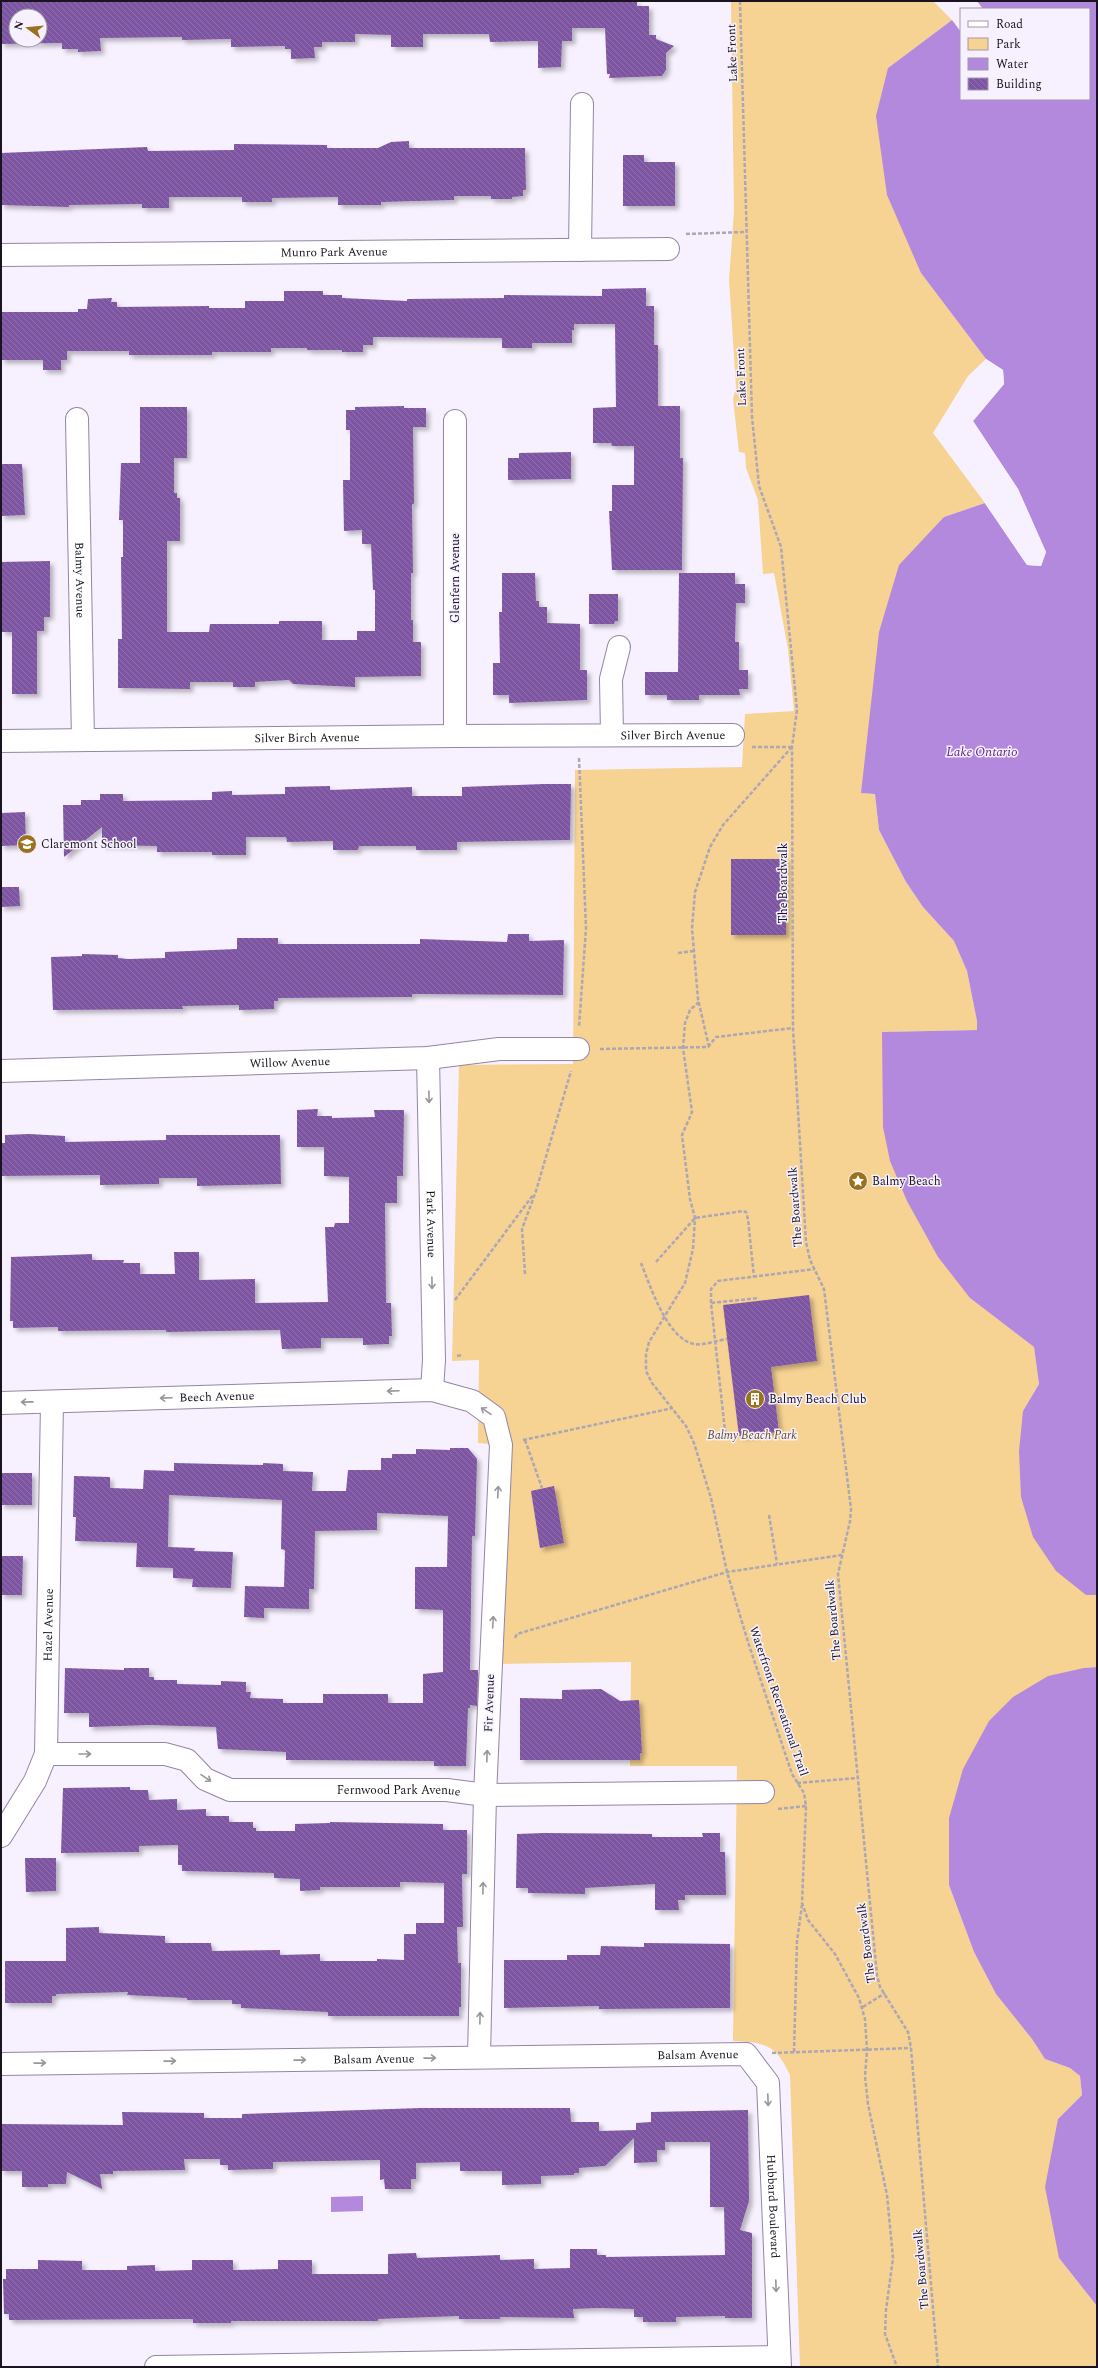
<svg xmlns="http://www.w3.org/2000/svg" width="1098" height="2368" viewBox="0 0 1098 2368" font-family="Spectral,serif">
	<defs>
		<pattern id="building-back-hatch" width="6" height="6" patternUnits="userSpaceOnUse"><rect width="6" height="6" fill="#7d54a3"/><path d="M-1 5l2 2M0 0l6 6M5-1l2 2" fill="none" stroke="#8f72aa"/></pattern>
		<filter id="shadow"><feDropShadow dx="3.5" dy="3.5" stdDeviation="2" flood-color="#0004"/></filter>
	</defs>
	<rect width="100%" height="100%" fill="#f7f1ff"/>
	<path fill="#f6d293" d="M731,1H933L952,20L888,68L921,273L986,359L968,376L933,433L985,503L944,517L861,793L875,794L879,830L906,882L923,907L954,941L967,971L977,1021V1030L883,1032V1071L970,1298L1034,1347L1039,1384L1023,1411L1086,1595H1097V1667L1084,1668L949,1885L974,1952L996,1994L1032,2039L1045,2059L1070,2068L1080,2076L1082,2095L1058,2119L1059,2258L1097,2306V2367H800L790,2075C775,2043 765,2043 733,2041L737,1766H630L631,1662L498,1664L490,1444L478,1443L479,1360L452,1361L459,1065L573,1064L575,770L742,767L745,714L794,711L788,649L774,573L763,574L758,500L746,468L745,453L739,452L733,399L736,387L729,280L734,211Z"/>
	<path fill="#b389dd" d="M977,1H1097V1595H1086L1056,1571L1033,1537L1021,1497L1019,1451L1023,1411L1039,1384L1034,1347L970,1298L938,1257L907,1201L890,1161L883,1127L882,1032L977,1030V1021L967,971L954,941L923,907L906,882L879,830L875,794L861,793L879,632L899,565L944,517L985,503L1027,565L1041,566L1046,552L1018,489L973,421L1004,384L1003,370L986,359L921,273L887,195L876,116L888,68L952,20L961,32V99H1089V9H983Z
		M1097,1667V2306L1059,2258L1045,2187L1058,2119L1082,2095L1080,2076L1070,2068L1045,2059L1032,2039L996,1994L974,1952L949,1885V1818L963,1769L989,1721L1013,1697L1048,1676L1084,1668Z
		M363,2196V2211L331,2212V2197Z"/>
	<path fill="#f7f1ff" d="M986,359L1003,370L1004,384L973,421L1018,489L1046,552L1041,566L1027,565L984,502H987L1028,563L1039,564L1044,552L1016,490L971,421L1002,383L1001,371L984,361Z"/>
	<path fill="url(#building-back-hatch)" fill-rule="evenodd" filter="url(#shadow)" d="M1,1H637V6H649V35H656V39L674,46L666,53V70L662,76L609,78L610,74H607L605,28H572V41H562L561,67L538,68V41L490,42L489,34H423V47H391V35L355,34V42H322V47H314L315,58L291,59V49H285V46L231,47V39L182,40V37L100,38L101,51L78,52V49H62V43L1,44ZM16,16H40V40H16Z
		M409,141V148H525L526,190H523V196L512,197V199H491V196H454V200L381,202V205H338V197L272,198V202H242V197H169V208H142V204L69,205V207L1,205V153L147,147L148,151L234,150V144L327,145V148H378L391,142Z
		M623,155H644V162H675V206H623Z
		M646,288V306H654V345H658V406H680V458H683L682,570H612L609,511H612V485H634V446H612L611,443H593V408L616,407L615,324H574V330H572V343H532V348H502V338L373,337V345H363V352H342V350H307V348H271V352H212V355H129V351H67V360H61V370H43V360H1V312H78V309H87L88,299L112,298L111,302H117V307L209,306V308H245V301H284V291H323V295H342V298L407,301V299L504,298V295L602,296V289Z
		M404,406V408H426V427H413L414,504H412L413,573H411V620H413V642H421V676L355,677V687L293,684L289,680L255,682V687H233V682H190V689L118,688V639H122L121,557H123V520H119L121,463H140V407H187V458H174V493H177V498H180V541H167V632H209L210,624H279V621H322V640H357V631H375V590H373L371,544H362V530L344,531L343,480H350V430H346V410H355V407Z
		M571,452V479L508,480V458H519V453Z
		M1,464H22L25,515L1,516Z
		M50,561V617H44V631H37V694H12V632H2L1,562Z
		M502,573H535L536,601H539V607H547V623L580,624V670H587V700L509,703V695H493V663H500L499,612H502Z
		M679,573H735V584H745V603H736L735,642H739V670H748V689H739L740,695H699V700H667V695H645V672H678Z
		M589,594H618V621H615L614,624H589Z
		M544,784H571L570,840L457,842V850H416V846H359L358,850H333V841L287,842L286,837H246V855H212V852H157V846L102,845V827L64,857L63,805H81V800H100V794H123V801L212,800V792L232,791V795L285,794V787L330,786V790L412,787V796H462V787Z
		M25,812L26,845L1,846V813Z
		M731,859H786V935H731Z
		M1,887H19L20,906L1,907Z
		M508,934H529V941L564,940L563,995L412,994V997L278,998V1001H274V1009L239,1010V1005L182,1006L183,1009L53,1010L51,957L82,956V954L118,955V958L128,959L165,958V952L237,949V938H278V944H420V939L507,942Z
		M318,1109L317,1116H332V1118L375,1117L374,1110H404L403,1176H397V1203H385L386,1303H391L392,1336H389V1344L363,1345V1338H321V1348L282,1349L280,1330L166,1332V1330L58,1331V1327L13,1328V1321H10L11,1257L92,1254V1260H124L123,1263H140V1274H175L174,1252H199V1280L255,1279V1303L328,1302L325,1227H334L335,1223H349V1177L324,1176V1147H297V1110Z
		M29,1134L65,1136V1142L166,1140V1135H280L281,1184L197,1186V1178H159V1184L100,1185V1175L1,1176V1143H5V1135Z
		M809,1295L817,1361L771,1367L779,1432L739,1436L723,1305Z
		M450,1448H468L477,1459L475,1536H472L470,1670H478V1675L477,1706L470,1705V1708H468L466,1766H434V1761L286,1760V1752L218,1749L216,1727L150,1725L89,1727V1713H64L65,1668L124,1670V1668H149V1677H154V1680H177V1684L221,1685V1681L246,1682V1692H251L250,1698L283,1699V1703H323V1694H388V1703H423V1674L443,1672V1610L415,1609V1567H447L448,1516L377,1513V1530L315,1531L314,1589H309V1609L264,1608V1618L244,1617L245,1586L284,1587L285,1550L281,1549L282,1500L169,1495L168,1547L195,1548L194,1551L233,1552L231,1588L192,1587L193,1579L173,1578V1568L136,1567L137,1543L75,1541L76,1517H73L74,1476L110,1477V1488L143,1489L144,1470L174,1471V1463L263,1465V1463L283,1464V1471L313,1472L312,1491H346L348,1470H381V1458H392V1454H416V1449L450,1450Z
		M1,1473H32V1505H1Z
		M554,1486L564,1543L540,1548L531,1491Z
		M1,1556H23L22,1595H1Z
		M601,1689L620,1701L639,1700L642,1753H640V1760H520V1698L562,1699V1690Z
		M130,1787V1790H148L149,1800L177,1799V1810L206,1809V1816H229V1822H253V1828H256V1831H295V1824L330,1823V1822L443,1824V1830H467V1874H462L463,1927H457L458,1963H461V2007H459V2016H328V2012L241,2008V2004H232V2000H187V1998L127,1995L128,1992L56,1994V1996H52V2003H5V1961H66V1928L99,1927V1933L165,1936V1943H211L212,1951L280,1950V1955L320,1954V1961H377V1959L404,1960V1934H416V1923H444V1883L400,1882V1887H320V1890L300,1891V1879L274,1878V1873L182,1871V1865H178V1845L139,1846V1852L61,1853L63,1788Z
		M544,1833L652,1834V1837H703L702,1833H720V1852H725L726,1895H685V1900H678L679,1910H655V1884L585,1888V1894L528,1893V1888H516L517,1834Z
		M25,1858H56V1891L26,1892Z
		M644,1943L730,1944V2008L599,2009V2006L504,2008V1960H567V1955H600L601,1946L644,1947Z
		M421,2108H570L571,2122H599V2131L636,2130V2123L651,2122V2112L748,2110L749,2201L740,2230L752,2233V2318H725V2316L676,2317V2322H643V2317H634V2309L599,2308L573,2309L574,2318L500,2317V2319H459V2316L378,2319V2321H231V2323H193V2319L9,2320V2314H4L3,2279H6V2269H38V2260L82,2261V2270H127V2266L155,2265V2271L192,2270V2260H233V2270L278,2269V2260H312V2274H388V2254L416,2253L417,2258L500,2255V2260L534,2259V2269L570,2268V2249H597V2255H606V2257L725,2255L724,2207H710V2142H665V2150H657V2162L634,2163V2138L605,2166L579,2168V2173H574V2175L541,2176V2184L502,2185V2171H460V2162L416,2163V2179H411V2189H385L384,2179L380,2180V2160L273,2162V2169L228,2170V2165H220V2159H184L185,2170L113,2171V2174H100L102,2189L67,2172L66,2184H48V2187H22V2171H1V2124L123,2125L122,2112L204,2113V2118H242V2114Z"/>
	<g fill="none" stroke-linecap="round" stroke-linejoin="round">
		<defs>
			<g id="minor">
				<path d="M580,250L582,104"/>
				<path id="s1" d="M1,255L668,249"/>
				<path id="s2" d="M77,419L83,740"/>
				<path d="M612,735L611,679L619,647"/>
				<path d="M455,736V421"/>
				<path id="s3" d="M1,741L455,736L733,735"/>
				<path id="s4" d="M428,1058L434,1360L432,1390"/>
				<path id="s5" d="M1,1071L428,1058L499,1049H578"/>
				<path id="s6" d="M1,1403L432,1390L472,1401L494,1417L501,1445L485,1795L479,2057"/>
				<path id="s7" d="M46,1754H165L187,1760L205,1779L230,1790H447L485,1795L763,1792"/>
				<path id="s8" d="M1,1836L35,1781L46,1754L52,1402"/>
				<path id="s9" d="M1,2064L746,2054L768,2083L780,2367"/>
				<path d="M156,2367L779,2357"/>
			</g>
		</defs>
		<use href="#minor" stroke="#9485a4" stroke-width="24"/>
		<path stroke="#ada7b4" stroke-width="2.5" stroke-dasharray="4 2" stroke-linecap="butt" d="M740,1L752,417L759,486L781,547L797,710L792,747L793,1028L806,1242L810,1260L824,1289L851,1509L850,1521L838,1574L877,1975L880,1987L908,2032L911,2048L938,2367
			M686,234L745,232
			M752,747H791
			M579,758L586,928L579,1027
			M678,953L694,951
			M699,1002L690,1010L685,1023L683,1048L692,1112L682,1135L690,1199L695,1218L693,1249L685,1283L649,1342L646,1354V1371L652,1383L686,1426L694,1443L711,1498L727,1572L748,1642L792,1774L804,1793L806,1806L802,1903L808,1920L835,1954L859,1998L865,2019L867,2050L865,2076L868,2104L887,2195L893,2258L886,2310L885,2334L897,2367
			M709,1047L698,999L692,928L695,892L710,847L723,825L791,748
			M600,1049L708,1047L716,1037L793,1028
			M656,1262L695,1218L743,1211L746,1212L748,1219L754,1277
			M641,1263C650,1285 667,1339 694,1344C703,1346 718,1340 727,1339
			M525,1274L522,1229L536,1191L571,1071
			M455,1300L533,1195
			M711,1303V1289L718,1281L815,1269
			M457,1356L463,1355
			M523,1440L673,1408
			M525,1440L542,1488
			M726,1440L711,1303L759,1298
			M769,1515L777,1564
			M515,1638L517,1634L727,1572L842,1555
			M797,1783L858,1778
			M778,1809L806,1806
			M863,2007L885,1993
			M794,2052L797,1941L802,1905
			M772,2053L911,2048"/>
		<use href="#minor" stroke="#fff" stroke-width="22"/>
	</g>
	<defs><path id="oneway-shaft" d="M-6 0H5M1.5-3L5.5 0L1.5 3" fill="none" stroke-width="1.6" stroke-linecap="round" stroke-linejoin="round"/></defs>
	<g stroke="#98959b">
		<use href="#oneway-shaft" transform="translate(429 1097) rotate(89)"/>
		<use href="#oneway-shaft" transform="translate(432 1283) rotate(89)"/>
		<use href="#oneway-shaft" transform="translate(393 1391) rotate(178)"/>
		<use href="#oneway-shaft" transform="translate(166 1398) rotate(178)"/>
		<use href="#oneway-shaft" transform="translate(27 1402) rotate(179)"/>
		<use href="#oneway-shaft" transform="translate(486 1411) rotate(-146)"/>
		<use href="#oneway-shaft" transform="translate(498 1492) rotate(-87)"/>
		<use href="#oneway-shaft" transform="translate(493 1622) rotate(-87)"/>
		<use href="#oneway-shaft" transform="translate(85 1754)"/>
		<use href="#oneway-shaft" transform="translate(487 1756) rotate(-88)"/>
		<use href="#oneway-shaft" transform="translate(206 1778) rotate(34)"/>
		<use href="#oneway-shaft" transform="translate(483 1888) rotate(-89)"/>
		<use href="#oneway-shaft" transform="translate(480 2018) rotate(-89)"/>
		<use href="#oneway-shaft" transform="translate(430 2058) rotate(-1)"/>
		<use href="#oneway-shaft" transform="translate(300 2060) rotate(-1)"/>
		<use href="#oneway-shaft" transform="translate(170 2061) rotate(-1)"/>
		<use href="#oneway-shaft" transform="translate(40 2063) rotate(-1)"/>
		<use href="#oneway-shaft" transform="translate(768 2100) rotate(88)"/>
		<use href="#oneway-shaft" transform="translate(776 2286) rotate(88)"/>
	</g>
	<defs>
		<symbol id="school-disc" viewBox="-11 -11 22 22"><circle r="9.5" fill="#9a711d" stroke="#f7f1ff"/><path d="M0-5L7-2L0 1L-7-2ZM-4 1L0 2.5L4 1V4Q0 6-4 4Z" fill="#fff"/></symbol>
		<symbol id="sight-disc" viewBox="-11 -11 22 22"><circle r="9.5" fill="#9a711d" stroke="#f7f1ff"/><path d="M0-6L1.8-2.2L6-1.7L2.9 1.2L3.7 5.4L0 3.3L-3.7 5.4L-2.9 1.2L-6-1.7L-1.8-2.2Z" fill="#fff"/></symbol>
		<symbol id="building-disc" viewBox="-11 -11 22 22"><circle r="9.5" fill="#9a711d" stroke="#f7f1ff"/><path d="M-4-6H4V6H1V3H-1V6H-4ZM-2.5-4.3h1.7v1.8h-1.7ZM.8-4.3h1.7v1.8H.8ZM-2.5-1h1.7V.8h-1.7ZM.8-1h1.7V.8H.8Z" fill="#fff"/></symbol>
	</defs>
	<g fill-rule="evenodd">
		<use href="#school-disc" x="16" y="833" width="22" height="22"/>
		<use href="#sight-disc" x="847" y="1170" width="22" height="22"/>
		<use href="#building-disc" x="744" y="1388" width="22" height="22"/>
	</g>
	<g text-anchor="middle" stroke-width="3" stroke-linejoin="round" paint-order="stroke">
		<g font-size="12" fill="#1a1420" stroke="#f7f1ff">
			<text transform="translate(732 53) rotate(-92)" y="4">Lake Front</text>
			<text dy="4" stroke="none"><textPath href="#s1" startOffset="333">Munro Park Avenue</textPath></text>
			<text transform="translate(741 377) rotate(-92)" y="4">Lake Front</text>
			<text transform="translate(455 578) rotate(-90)" y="4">Glenfern Avenue</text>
			<text dy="4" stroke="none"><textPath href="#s2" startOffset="161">Balmy Avenue</textPath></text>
			<text dy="4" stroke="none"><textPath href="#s3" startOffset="672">Silver Birch Avenue</textPath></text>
			<text dy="4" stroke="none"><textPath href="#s3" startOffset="306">Silver Birch Avenue</textPath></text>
			<text transform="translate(783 883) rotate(-90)" y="4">The Boardwalk</text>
			<text dy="4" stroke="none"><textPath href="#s5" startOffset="289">Willow Avenue</textPath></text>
			<text transform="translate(795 1207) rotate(-94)" y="4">The Boardwalk</text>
			<text dy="4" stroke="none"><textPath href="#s4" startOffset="166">Park Avenue</textPath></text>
			<text dy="4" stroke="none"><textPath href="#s6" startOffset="216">Beech Avenue</textPath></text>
			<text transform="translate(833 1620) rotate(-95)" y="4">The Boardwalk</text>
			<text dy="4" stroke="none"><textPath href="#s8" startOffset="223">Hazel Avenue</textPath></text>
			<text transform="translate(779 1701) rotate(71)" y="4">Waterfront Recreational Trail</text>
			<text transform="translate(489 1703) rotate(-88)" y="4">Fir Avenue</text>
			<text dy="4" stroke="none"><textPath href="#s7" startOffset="364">Fernwood Park Avenue</textPath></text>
			<text transform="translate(866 1943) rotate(-97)" y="4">The Boardwalk</text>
			<text dy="4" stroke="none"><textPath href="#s9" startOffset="697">Balsam Avenue</textPath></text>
			<text dy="4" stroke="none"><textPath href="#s9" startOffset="373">Balsam Avenue</textPath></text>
			<text dy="4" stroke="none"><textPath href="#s9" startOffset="905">Hubbard Boulevard</textPath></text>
			<text transform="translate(921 2269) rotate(-95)" y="4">The Boardwalk</text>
		</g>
		<g font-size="12" fill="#1a1420" stroke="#f7f1ff" text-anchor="start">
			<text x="41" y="848">Claremont School</text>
			<text x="872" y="1185">Balmy Beach</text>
			<text x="769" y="1403">Balmy Beach Club</text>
		</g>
		<g font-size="12" font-style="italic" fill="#644e26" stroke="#f7f1ff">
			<text x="752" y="1439">Balmy Beach Park</text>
		</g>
		<g font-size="13" font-style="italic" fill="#5e2689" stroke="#f7f1ff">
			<text x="982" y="756">Lake Ontario</text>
		</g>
	</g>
	<rect width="1098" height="2368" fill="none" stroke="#1a1420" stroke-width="4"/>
	<rect x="960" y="8" width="130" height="92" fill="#f7f1ff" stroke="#9f99a6"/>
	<rect x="968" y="21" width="20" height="6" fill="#ffffff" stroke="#9f99a6"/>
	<text x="996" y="28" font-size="12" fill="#1a1420">Road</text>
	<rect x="968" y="38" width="20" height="12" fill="#f6d293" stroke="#9f99a6"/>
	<text x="996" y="48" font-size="12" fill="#1a1420">Park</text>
	<rect x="968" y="58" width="20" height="12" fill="#b389dd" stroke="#9f99a6"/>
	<text x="996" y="68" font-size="12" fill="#1a1420">Water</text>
	<rect x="968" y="78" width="20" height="12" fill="url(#building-back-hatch)" stroke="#9f99a6"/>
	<text x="996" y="88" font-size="12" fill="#1a1420">Building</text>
	<g transform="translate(28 28) rotate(286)"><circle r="19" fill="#f7f1ff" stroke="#9f99a6"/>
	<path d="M0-3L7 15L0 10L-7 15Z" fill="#9a711d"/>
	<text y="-6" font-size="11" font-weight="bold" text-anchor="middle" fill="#1a1420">N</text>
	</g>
</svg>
